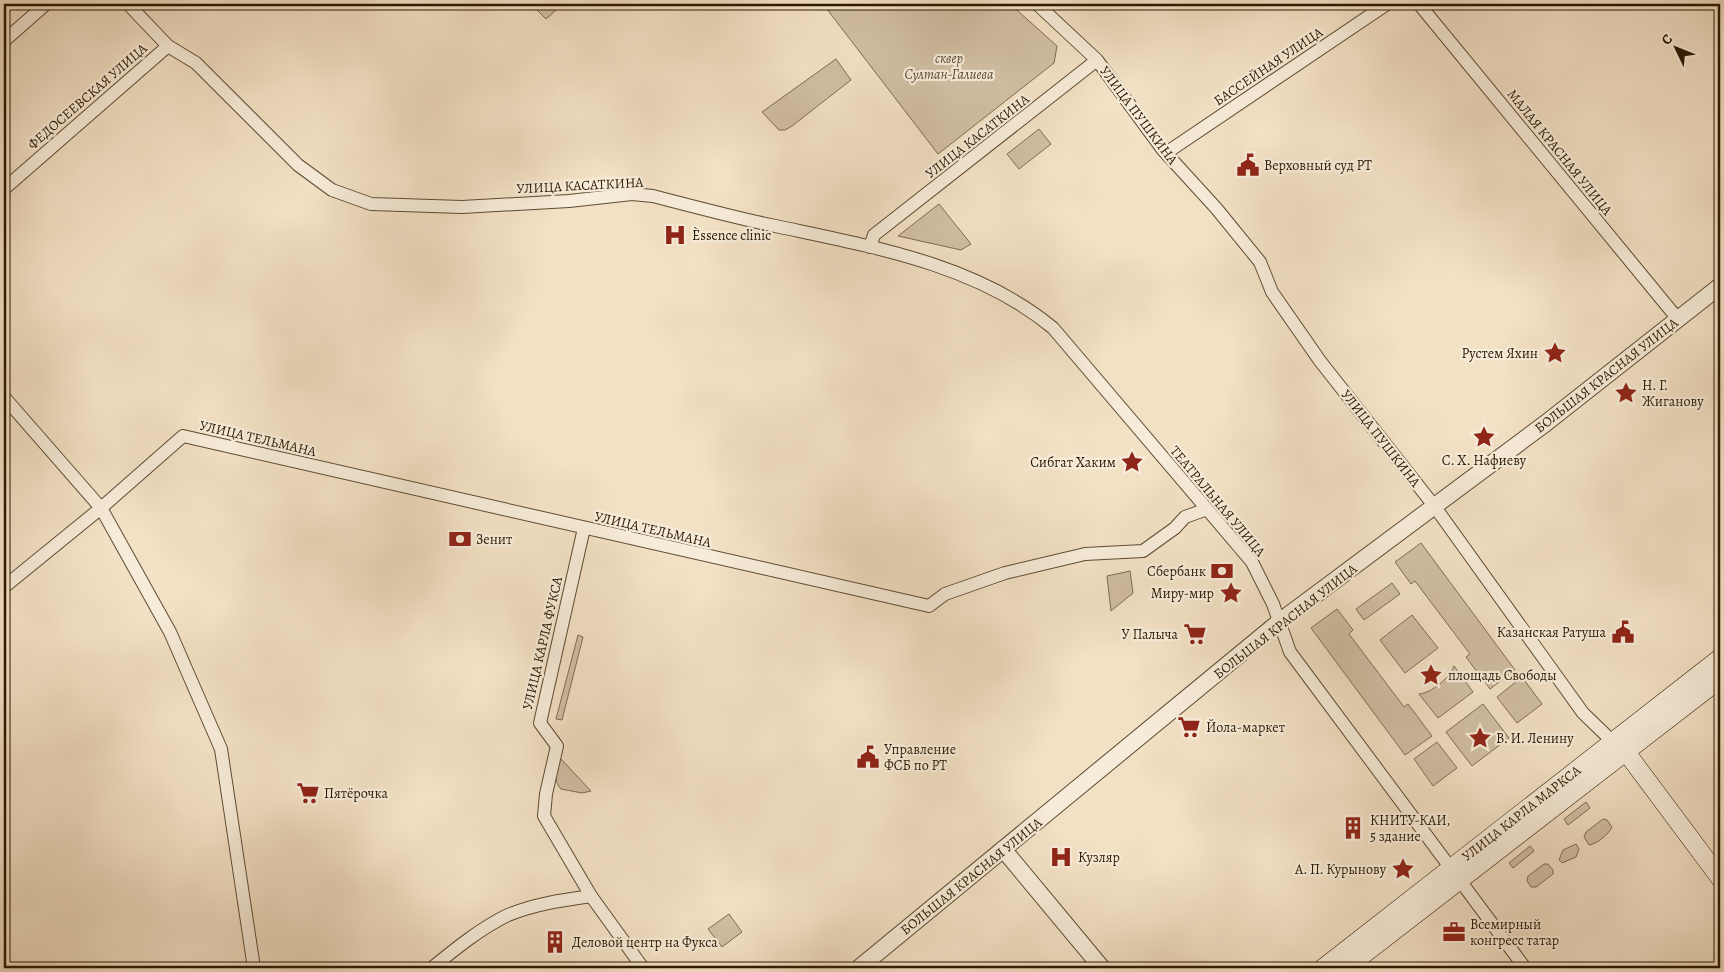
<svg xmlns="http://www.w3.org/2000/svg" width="1724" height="972" viewBox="0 0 1724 972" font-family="Alegreya,serif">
	<rect width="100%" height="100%" fill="#f3e1c5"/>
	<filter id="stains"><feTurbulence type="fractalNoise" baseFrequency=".004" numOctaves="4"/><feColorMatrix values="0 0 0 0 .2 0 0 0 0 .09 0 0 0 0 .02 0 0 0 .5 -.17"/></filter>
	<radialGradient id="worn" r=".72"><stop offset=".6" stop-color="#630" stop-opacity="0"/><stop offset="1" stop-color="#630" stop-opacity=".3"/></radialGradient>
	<path fill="#d1bfa4" stroke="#7e6c52" d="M531,4H563L546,19Z
		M823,4H1010L1057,46L1054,63L938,154Z
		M836,59L851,80L792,126L785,130H779L762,112Z
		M1039,129L1051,144L1019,169L1007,154Z
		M939,204L971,244L961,250L898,236Z
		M1421,543L1515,670L1490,689L1466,657L1470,654L1415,581L1411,584L1395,562Z
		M1130,571L1133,593L1111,611L1107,576Z
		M1392,583L1400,594L1364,620L1356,609Z
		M1337,609L1353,630L1349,634L1404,707L1408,704L1432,736L1405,755L1311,628Z
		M1412,615L1438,648L1405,673L1380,640Z
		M578,635L583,637L562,720L556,719Z
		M1454,666L1473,692L1438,718L1419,694C1431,693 1450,678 1454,666Z
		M1522,677L1542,704L1517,723L1497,697Z
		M1483,704L1509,738L1472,766L1446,732Z
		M1437,742L1457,768L1433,786L1414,759Z
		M560,758L591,791L582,793L561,789C552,779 557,769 560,758Z
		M1586,802L1590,808L1568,825L1564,819Z
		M1603,819L1607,820L1612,827C1609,834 1597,844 1589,845L1584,837L1586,832Z
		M1576,844L1579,849L1576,857L1562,863L1559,860L1563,850Z
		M1530,846L1534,851L1513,868L1509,863Z
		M1544,864H1548L1553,870V874L1536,887H1531L1527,881L1528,876Z
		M729,914L742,932L722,947L708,929Z"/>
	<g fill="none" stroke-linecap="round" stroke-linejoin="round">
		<defs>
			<path id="minor" d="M128,4L168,46L196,63L298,165L332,190L371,204L462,207L569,201L632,194L653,196C692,206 732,217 771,225C868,246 975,263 1053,328L1252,562L1273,604L1290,652L1525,968
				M1037,4L1097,60L1163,150L1216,208L1260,262L1272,292L1320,361L1435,507L1583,713L1612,741
				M1419,4L1677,318
				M4,41L46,4
				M1166,153L1387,4
				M4,189L168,46
				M870,247L874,235L1097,60
				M4,397L101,508L170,632L221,749L254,968
				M584,528L540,723L557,746L546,794L544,816L591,896L643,968
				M4,587L101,508L183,436L929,606L945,594L1005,573L1085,554L1143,551L1175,528L1185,517L1207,509
				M432,968C455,949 481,928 508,915C534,904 563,900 591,896"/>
			<path id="tertiary" d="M1003,849L1102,968
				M859,968L1279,622L1546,423L1720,286"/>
			<path id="secondary" d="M1618,746L1626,752L1720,878
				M1323,968L1720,658
				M1346,968L1720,679"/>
		</defs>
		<use href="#minor" stroke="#5d4b32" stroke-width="14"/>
		<use href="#tertiary" stroke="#5d4b32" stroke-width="18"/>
		<use href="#secondary" stroke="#2b1901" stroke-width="19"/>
		<use href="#minor" stroke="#f7ecd9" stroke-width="12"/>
		<use href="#tertiary" stroke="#f7ecd9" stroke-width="16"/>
		<use href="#secondary" stroke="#f7ecd9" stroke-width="18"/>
	</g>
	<defs>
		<symbol id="civic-bare" viewBox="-9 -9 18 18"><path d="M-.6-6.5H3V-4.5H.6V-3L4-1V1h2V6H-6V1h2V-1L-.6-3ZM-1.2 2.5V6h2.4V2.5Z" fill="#8f2418" stroke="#f7ecd9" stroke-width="2.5" paint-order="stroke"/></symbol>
		<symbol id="hospital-bare" viewBox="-9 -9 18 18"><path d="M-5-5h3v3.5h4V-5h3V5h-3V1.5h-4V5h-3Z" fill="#8f2418" stroke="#f7ecd9" stroke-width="2.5" paint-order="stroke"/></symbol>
		<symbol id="sight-bare" viewBox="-9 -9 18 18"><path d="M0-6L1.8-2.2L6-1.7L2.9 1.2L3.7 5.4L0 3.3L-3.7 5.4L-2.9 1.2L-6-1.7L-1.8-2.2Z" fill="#8f2418" stroke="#f7ecd9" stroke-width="2.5" paint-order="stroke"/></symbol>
		<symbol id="bank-bare" viewBox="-9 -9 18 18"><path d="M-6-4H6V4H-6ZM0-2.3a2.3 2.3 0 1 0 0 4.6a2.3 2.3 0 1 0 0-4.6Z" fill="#8f2418" stroke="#f7ecd9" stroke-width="2.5" paint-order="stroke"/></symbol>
		<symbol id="supermarket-bare" viewBox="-9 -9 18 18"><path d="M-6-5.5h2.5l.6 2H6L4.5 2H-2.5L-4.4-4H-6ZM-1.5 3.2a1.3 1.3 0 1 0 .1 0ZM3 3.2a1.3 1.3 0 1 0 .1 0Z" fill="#8f2418" stroke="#f7ecd9" stroke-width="2.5" paint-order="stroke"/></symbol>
		<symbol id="building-bare" viewBox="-9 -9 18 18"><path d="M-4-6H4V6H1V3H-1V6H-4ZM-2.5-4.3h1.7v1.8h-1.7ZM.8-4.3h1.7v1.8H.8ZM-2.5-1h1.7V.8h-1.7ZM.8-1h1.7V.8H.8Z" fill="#8f2418" stroke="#f7ecd9" stroke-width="2.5" paint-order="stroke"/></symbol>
		<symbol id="office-bare" viewBox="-9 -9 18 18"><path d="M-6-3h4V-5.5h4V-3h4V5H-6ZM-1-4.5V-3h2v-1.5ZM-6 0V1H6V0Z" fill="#8f2418" stroke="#f7ecd9" stroke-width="2.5" paint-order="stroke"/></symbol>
	</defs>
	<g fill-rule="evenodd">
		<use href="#civic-bare" x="1232" y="149" width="32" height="32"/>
		<use href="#hospital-bare" x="659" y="219" width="32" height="32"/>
		<use href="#sight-bare" x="1539" y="337" width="32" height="32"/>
		<use href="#sight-bare" x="1610" y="377" width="32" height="32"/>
		<use href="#sight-bare" x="1468" y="421" width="32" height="32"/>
		<use href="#sight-bare" x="1116" y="446" width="32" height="32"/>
		<use href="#bank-bare" x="444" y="523" width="32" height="32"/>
		<use href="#bank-bare" x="1206" y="555" width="32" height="32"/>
		<use href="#sight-bare" x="1215" y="577" width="32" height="32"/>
		<use href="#civic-bare" x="1607" y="616" width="32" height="32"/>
		<use href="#supermarket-bare" x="1179" y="618" width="32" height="32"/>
		<use href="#sight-bare" x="1415" y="659" width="32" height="32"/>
		<use href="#supermarket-bare" x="1173" y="711" width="32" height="32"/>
		<use href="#sight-bare" x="1464" y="722" width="32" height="32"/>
		<use href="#civic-bare" x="852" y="741" width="32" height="32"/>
		<use href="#supermarket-bare" x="292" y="777" width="32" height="32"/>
		<use href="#building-bare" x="1337" y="812" width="32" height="32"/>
		<use href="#hospital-bare" x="1045" y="841" width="32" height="32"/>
		<use href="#sight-bare" x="1387" y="853" width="32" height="32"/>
		<use href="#office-bare" x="1438" y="916" width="32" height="32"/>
		<use href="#building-bare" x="539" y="926" width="32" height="32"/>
	</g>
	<g text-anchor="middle" stroke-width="4.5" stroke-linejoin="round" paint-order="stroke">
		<g font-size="14" font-style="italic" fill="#5d4b32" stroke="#f7ecd9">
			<text x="949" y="63">сквер<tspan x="949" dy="16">Султан-Галиева</tspan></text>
		</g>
		<g font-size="14" fill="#2b1901" stroke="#f7ecd9">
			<text transform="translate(1268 66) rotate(-34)" y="5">БАССЕЙНАЯ УЛИЦА</text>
			<text transform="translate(87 96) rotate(-41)" y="5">ФЕДОСЕЕВСКАЯ УЛИЦА</text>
			<text transform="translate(1139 115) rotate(53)" y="5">УЛИЦА ПУШКИНА</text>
			<text transform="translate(977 136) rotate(-38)" y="5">УЛИЦА КАСАТКИНА</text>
			<text transform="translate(1560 152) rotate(51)" y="5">МАЛАЯ КРАСНАЯ УЛИЦА</text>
			<text transform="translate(580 185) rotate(-3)" y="5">УЛИЦА КАСАТКИНА</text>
			<text transform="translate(1606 375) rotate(-38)" y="5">БОЛЬШАЯ КРАСНАЯ УЛИЦА</text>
			<text transform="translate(258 438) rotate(13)" y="5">УЛИЦА ТЕЛЬМАНА</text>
			<text transform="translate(1381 438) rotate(52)" y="5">УЛИЦА ПУШКИНА</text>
			<text transform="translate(1218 501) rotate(50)" y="5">ТЕАТРАЛЬНАЯ УЛИЦА</text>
			<text transform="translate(653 529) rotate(13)" y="5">УЛИЦА ТЕЛЬМАНА</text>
			<text transform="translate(1285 621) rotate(-38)" y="5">БОЛЬШАЯ КРАСНАЯ УЛИЦА</text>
			<text transform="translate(542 643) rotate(-77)" y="5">УЛИЦА КАРЛА ФУКСА</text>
			<text transform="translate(1521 813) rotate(-38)" y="5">УЛИЦА КАРЛА МАРКСА</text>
			<text transform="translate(971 876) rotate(-39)" y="5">БОЛЬШАЯ КРАСНАЯ УЛИЦА</text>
		</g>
		<g font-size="14" fill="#2b1901" stroke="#f7ecd9" text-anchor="start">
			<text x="1264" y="170">Верховный суд РТ</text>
			<text x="692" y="240">Èssence clinic</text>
			<text x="1538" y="358" text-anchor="end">Рустем Яхин</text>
			<text x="1642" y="390">Н. Г.<tspan x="1642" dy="16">Жиганову</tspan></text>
			<text x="1484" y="465" text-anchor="middle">С. Х. Нафиеву</text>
			<text x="1116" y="467" text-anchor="end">Сибгат Хаким</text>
			<text x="476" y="544">Зенит</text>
			<text x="1206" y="576" text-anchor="end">Сбербанк</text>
			<text x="1214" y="598" text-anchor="end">Миру-мир</text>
			<text x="1606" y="637" text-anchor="end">Казанская Ратуша</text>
			<text x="1178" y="639" text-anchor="end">У Палыча</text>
			<text x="1448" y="680">площадь Свободы</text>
			<text x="1206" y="732">Йола-маркет</text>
			<text x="1496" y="743">В. И. Ленину</text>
			<text x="884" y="754">Управление<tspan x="884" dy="16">ФСБ по РТ</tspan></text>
			<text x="324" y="798">Пятёрочка</text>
			<text x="1370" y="825">КНИТУ-КАИ,<tspan x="1370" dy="16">5 здание</tspan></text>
			<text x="1078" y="862">Кузляр</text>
			<text x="1386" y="874" text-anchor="end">А. П. Курынову</text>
			<text x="1470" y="929">Всемирный<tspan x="1470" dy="16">конгресс татар</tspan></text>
			<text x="572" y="947">Деловой центр на Фукса</text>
		</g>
	</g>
	<rect width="1724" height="972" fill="none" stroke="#f3e1c5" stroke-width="20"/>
	<rect x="5" y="5" width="1714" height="962" fill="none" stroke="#2b1901" stroke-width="2.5"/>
	<rect x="10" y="10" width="1704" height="952" fill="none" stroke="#2b1901"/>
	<g transform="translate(1676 48) rotate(313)" stroke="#f7ecd9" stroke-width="4" paint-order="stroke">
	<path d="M0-4L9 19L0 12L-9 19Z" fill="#2b1901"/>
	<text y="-8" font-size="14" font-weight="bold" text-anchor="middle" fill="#2b1901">С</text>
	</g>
	<rect width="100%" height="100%" filter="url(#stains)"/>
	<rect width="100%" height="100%" fill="url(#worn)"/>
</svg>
